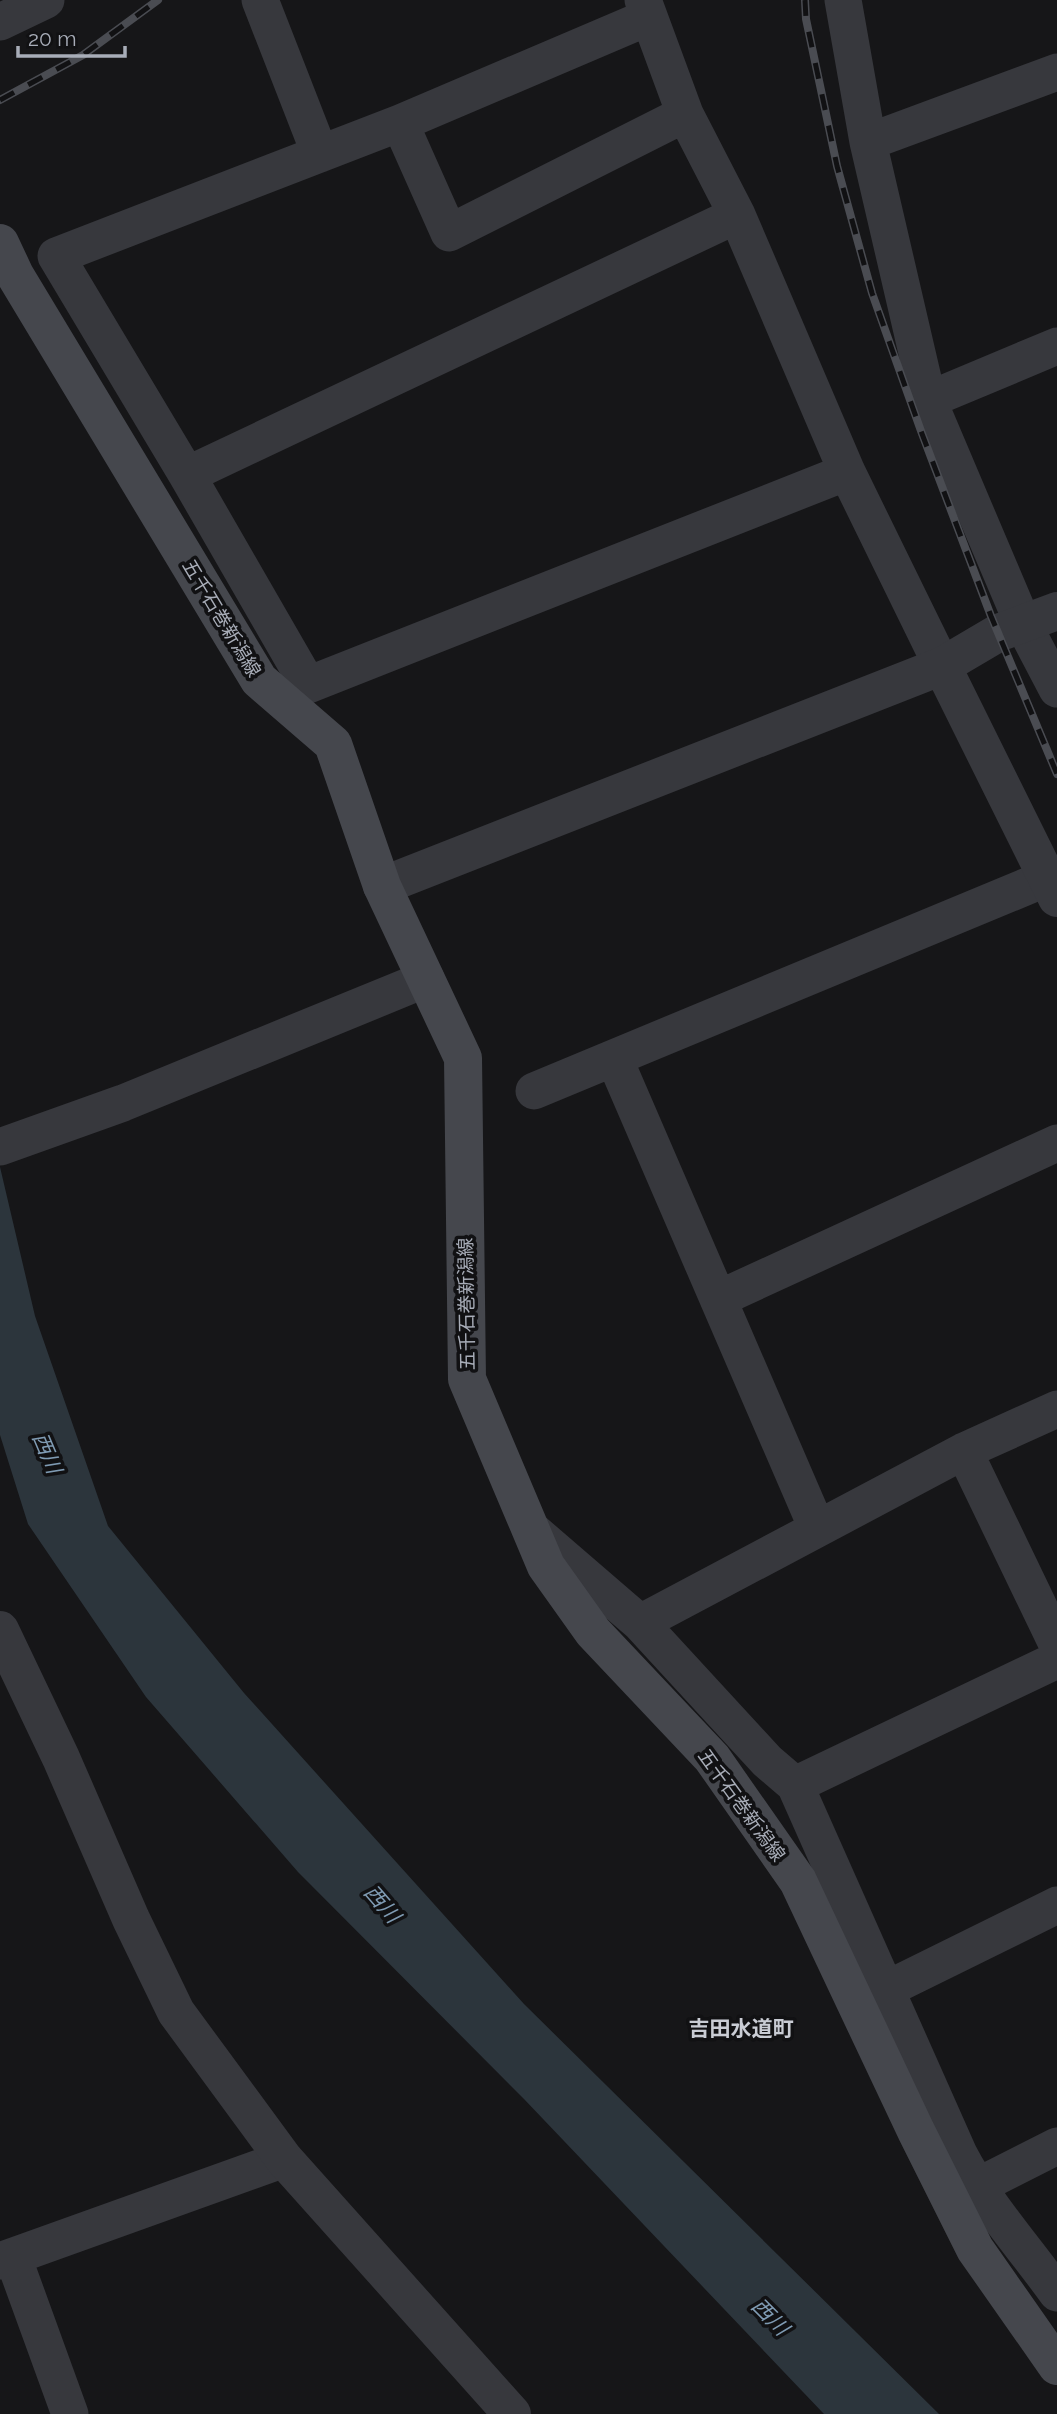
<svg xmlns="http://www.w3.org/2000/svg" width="1057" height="2414" viewBox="0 0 1057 2414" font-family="Raleway,'Noto Sans JP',sans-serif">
	<rect width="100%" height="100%" fill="#161618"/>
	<path fill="#2c353c" d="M0,1167L35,1316L108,1526L244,1693L524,2004L939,2414H824L524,2099L298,1872L146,1697L28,1524L0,1435Z"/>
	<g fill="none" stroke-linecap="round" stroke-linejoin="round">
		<path stroke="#37383d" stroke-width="37" d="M260,0L320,154
			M643,0L685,114L737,215L847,472L942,666
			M843,0L868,142L1057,72
			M0,22L46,0
			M685,114L449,233L400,123L56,256L187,475L308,685L847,472
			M400,123L649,17
			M868,142L928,400L1057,346
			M928,400L1023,624L1057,689
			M187,475L737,215
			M614,1058L817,1528
			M534,1091L1047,878
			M0,1147L123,1103L426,979
			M718,1299L1057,1143
			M964,1451L1057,1644
			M531,1529L640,1623L767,1761L795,1785L959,2154C985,2204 1024,2247 1057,2293
			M640,1623L964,1451L1057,1409
			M795,1785L1057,1660
			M885,1990L1057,1905
			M976,2187L1057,2146
			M13,2257L70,2414
			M0,2261L284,2159"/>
		<path stroke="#37383d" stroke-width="38" d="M942,666L1057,898
			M382,886L942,666L998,633L1057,611
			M0,1630L61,1758L131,1919L176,2012L284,2159L512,2414"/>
		<path stroke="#45474d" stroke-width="38" d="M0,243L15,275L259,680L333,744L382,886L463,1058L467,1379L546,1566L593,1632L712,1758L798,1881L916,2131L975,2249L1057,2366"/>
		<defs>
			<path id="rail" d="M805,0L806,19L837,166L872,293L921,431L991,616L1057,774
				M0,100L83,55L158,0"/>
		</defs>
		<use href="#rail" stroke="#4a4c52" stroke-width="8"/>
		<use href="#rail" stroke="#111113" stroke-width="5" stroke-dasharray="16" stroke-linecap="butt"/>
	</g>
	<g text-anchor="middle" stroke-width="7" stroke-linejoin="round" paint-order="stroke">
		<g font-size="19" fill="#a8adb8" stroke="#111113">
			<text transform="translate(222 618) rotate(59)" y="7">五千石巻新潟線</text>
			<text transform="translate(466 1304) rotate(-91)" y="7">五千石巻新潟線</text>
			<text transform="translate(742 1805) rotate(54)" y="7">五千石巻新潟線</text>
		</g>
		<g font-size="21" font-style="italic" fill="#7f9bb3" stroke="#111113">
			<text transform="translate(47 1453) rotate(67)" y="7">西川</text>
			<text transform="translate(382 1904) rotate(49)" y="7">西川</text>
			<text transform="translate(770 2317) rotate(45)" y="7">西川</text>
		</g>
		<g font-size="21" font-weight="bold" fill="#c9ccd4" stroke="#111113">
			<text x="741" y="2036">吉田水道町</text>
		</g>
	</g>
	<path d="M18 46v10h107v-10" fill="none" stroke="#a8adb8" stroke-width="3.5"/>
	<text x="28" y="46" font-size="21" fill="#a8adb8" stroke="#111113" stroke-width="5" paint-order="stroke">20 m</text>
</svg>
